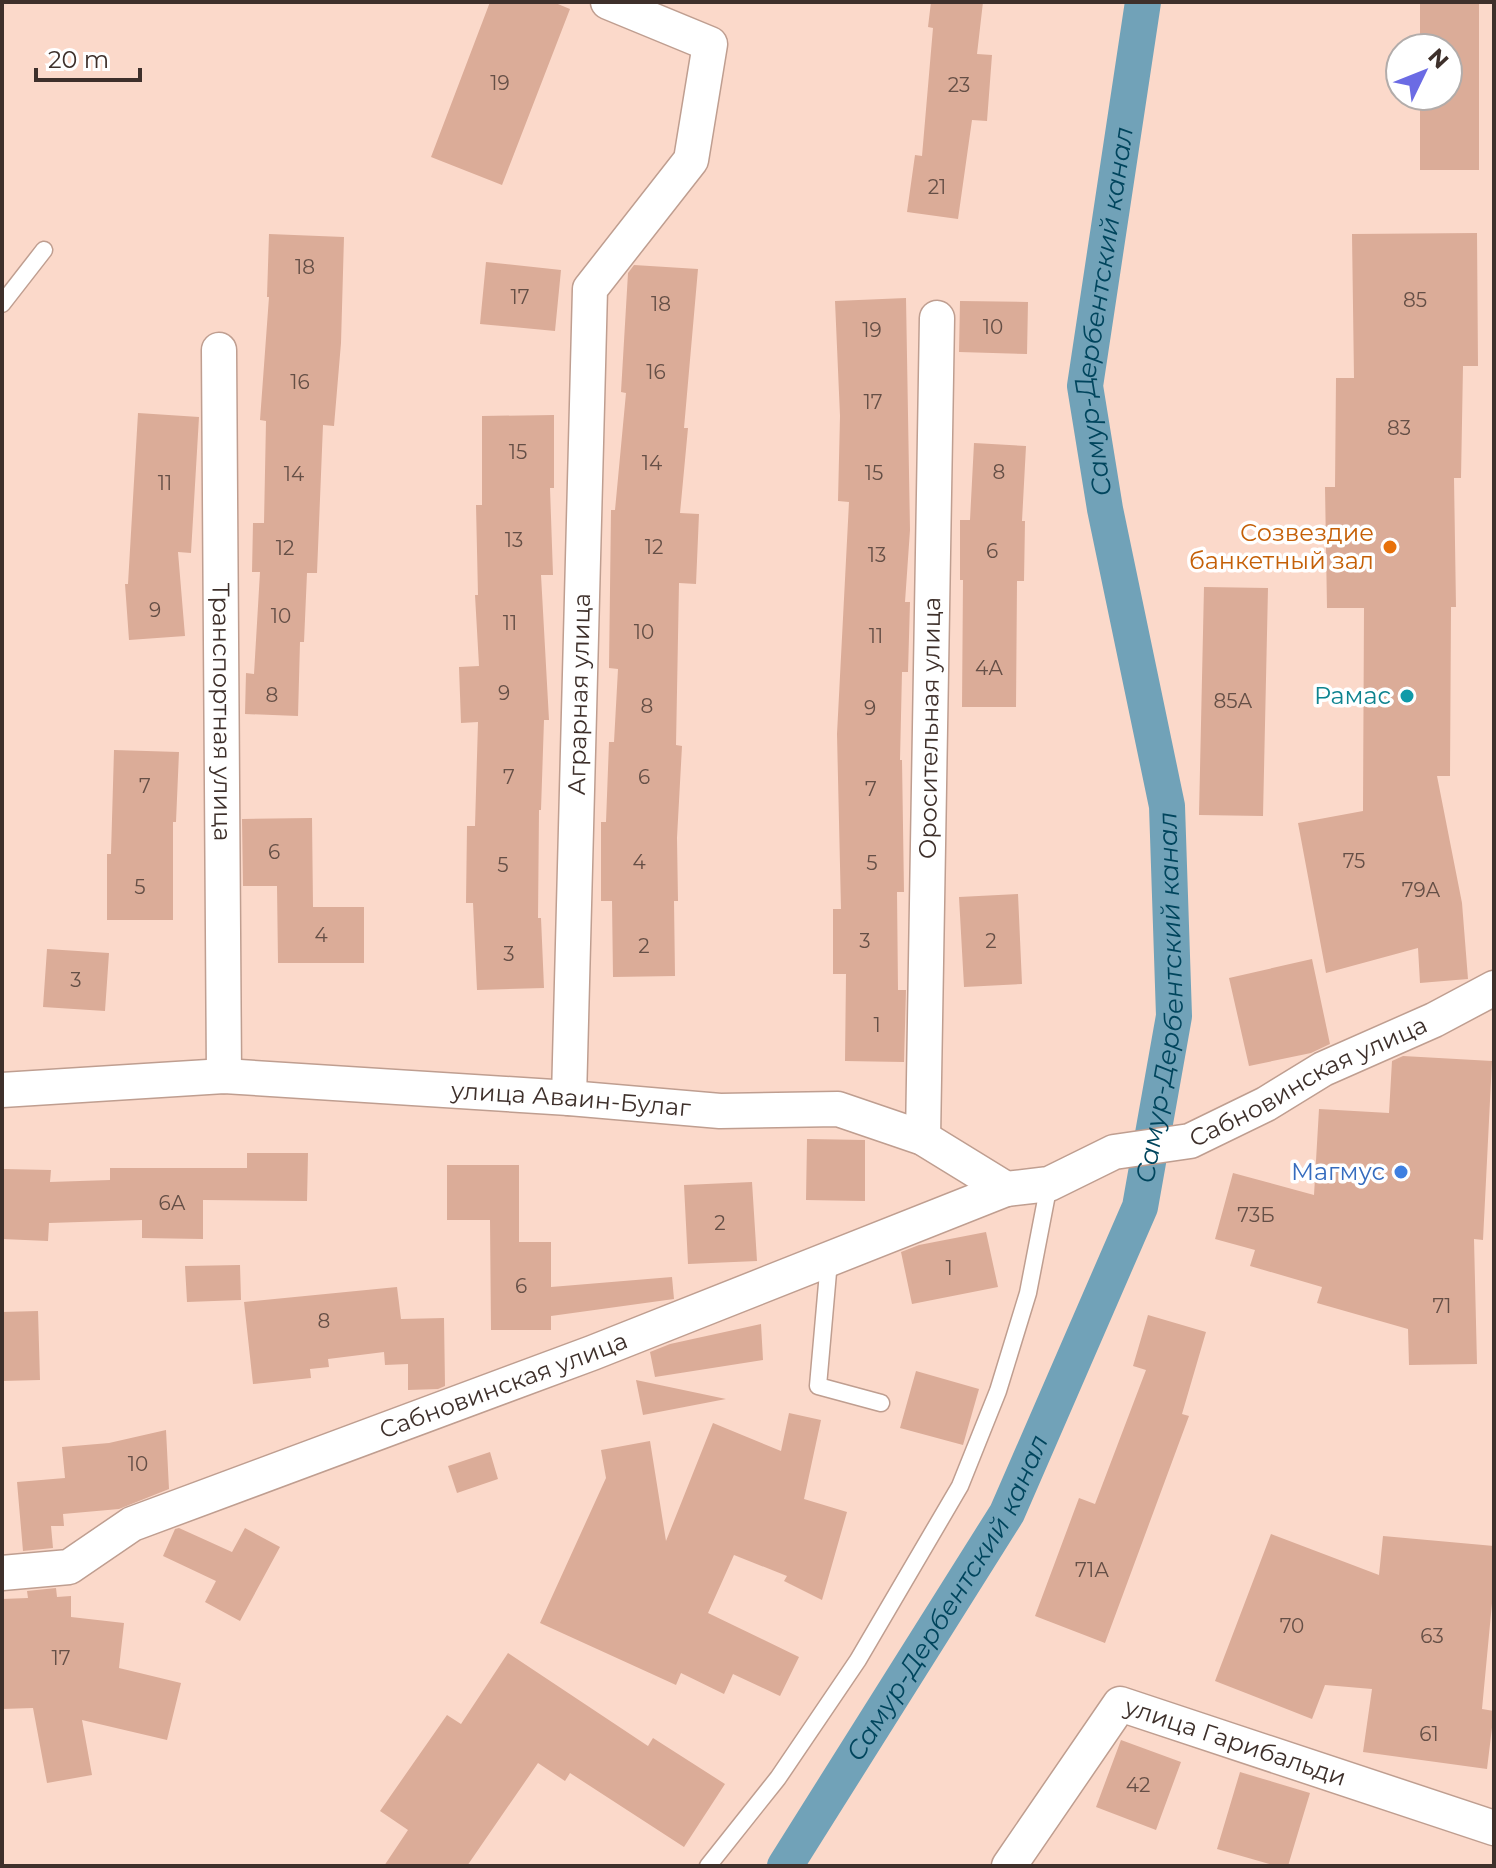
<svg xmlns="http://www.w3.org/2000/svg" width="1496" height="1868" viewBox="0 0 1496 1868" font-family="Montserrat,sans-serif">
	<rect width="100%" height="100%" fill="#fbd9ca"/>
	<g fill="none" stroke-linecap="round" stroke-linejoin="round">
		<path stroke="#71a2b8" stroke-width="36" id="s1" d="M785,1866L1007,1513L1140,1207L1174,1016L1167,806L1105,509L1085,386L1143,2"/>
	</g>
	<path fill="#dbac98" d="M490,2H553L570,9L502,185L431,157Z
		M931,2H983L977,54L992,55L987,121L972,120L958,219L907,212L915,155L922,156L933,28L928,27Z
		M1420,2H1479V170H1420V96H1448V48H1420Z
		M1477,233L1478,366H1463L1461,478H1454L1456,607H1451L1450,776H1437L1462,903L1468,979L1420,983L1418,948L1326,973L1298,823L1363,811L1364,608H1327L1325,487H1335L1336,378H1354L1352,234Z
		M269,234L344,237L341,343L334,426L323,425L317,573H307L304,642H300L298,716L245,714L246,673L254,674L260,572H252L253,523H264L266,421L260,420L269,297H267Z
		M486,262L561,270L555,331L480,324Z
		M634,265L698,269L684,428H688L680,513L699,514L696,584L679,583L676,745L682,746L677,838L678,901H674L675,976L613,977L612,901H601V822H606L609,742H614L618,669L609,668L611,510H615L626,393L621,392L628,273Z
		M906,298L910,530L905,602H910L908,672H902L900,760H902L904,892H897L898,990H906L904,1062L845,1061L846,974H833V909H841L837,734L849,502L838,501L840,416L835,301Z
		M960,301L1028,302L1027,354L959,352Z
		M138,413L199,417L191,553L178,552L185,636L129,640L125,584H128Z
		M554,415V488H550L553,575H541L549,720H544L541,810H539L538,918H541L544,988L477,990L473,903H466L467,826H475L478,722L461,723L459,667L479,666L475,595H478L476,505H482V416Z
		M974,443L1026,446L1022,521H1025L1024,581H1017L1016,707H962L963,580H960V520H970Z
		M1204,587L1268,588L1263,816L1199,815Z
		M114,750L179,752L176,822H173V920H107V854H111Z
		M312,818L313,907H364V963H278L277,886H243L242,819Z
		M1018,894L1022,984L964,987L959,897Z
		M47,949L109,953L105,1011L43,1007Z
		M1312,959L1330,1044L1311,1053L1249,1066L1229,978Z
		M1403,1056L1492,1061L1483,1240L1474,1239L1477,1364L1409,1365L1408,1329L1317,1303L1322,1287L1250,1266L1255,1250L1215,1239L1233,1173L1314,1195L1319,1109L1389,1113L1392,1061Z
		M807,1139L865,1140V1201L806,1200Z
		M247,1153H308L307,1201L203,1200V1239L142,1238V1220L49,1223L48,1241L2,1239V1169L51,1170L50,1182L110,1180V1168H247Z
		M447,1165H519V1242H551V1287L672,1277L674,1299L551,1316V1330H491L490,1220H447Z
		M752,1182L757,1261L688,1264L684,1185Z
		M986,1232L998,1287L912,1304L901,1252L919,1245Z
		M240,1265L241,1300L187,1302L185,1266Z
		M397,1287L401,1319L444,1318L445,1386L438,1389L408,1390V1364L385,1365L384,1352L328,1359L329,1367L310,1369L311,1378L253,1384L244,1302Z
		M38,1311L40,1380L2,1381V1312Z
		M1148,1315L1206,1332L1182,1414L1189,1416L1105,1643L1035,1616L1079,1498L1095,1504L1146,1370L1133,1366Z
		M761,1324L763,1360L655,1377L650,1352L670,1344Z
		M916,1371L979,1389L963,1445L900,1428Z
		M636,1380L726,1399L643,1415Z
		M789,1413L821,1420L804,1499L847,1512L822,1600L784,1581L787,1576L734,1555L708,1613L799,1657L780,1696L733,1674L724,1694L681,1673L676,1685L540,1623L606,1478L601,1450L650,1441L666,1541L713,1423L781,1451Z
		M166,1430L169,1489L119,1509L63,1514L64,1526H51L53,1548L23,1551L17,1482L65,1478L62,1447L109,1443Z
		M490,1452L498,1479L457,1493L448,1466Z
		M179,1528L232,1552L245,1528L280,1547L240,1621L205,1602L216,1581L163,1556L175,1529Z
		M1271,1534L1379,1575L1383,1536L1494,1546V1582L1482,1709L1494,1711L1487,1769L1363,1752L1372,1689L1325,1685L1312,1719L1215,1681Z
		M56,1588L57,1597L71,1596V1617L124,1623L119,1668L181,1683L167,1740L82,1720L92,1775L47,1783L33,1708L2,1709V1599L28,1598L27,1591Z
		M508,1653L648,1746L653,1738L725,1784L684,1847L570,1773L565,1781L538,1763L467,1866H384L408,1830L380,1811L447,1715L461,1724Z
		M1121,1740L1181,1762L1156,1830L1096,1807Z
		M1240,1772L1310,1793L1288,1866H1276L1217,1849Z"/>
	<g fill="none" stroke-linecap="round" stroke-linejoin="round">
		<defs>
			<path id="service" d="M2,304L44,250
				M829,1261L818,1386L881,1403
				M708,1866L778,1778L858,1660L960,1486L998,1391L1028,1293L1049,1184"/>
			<g id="minor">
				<path id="s2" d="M219,350L224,1076"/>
				<path id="s3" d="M2,1090L224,1076L569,1098L720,1111L838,1109L923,1138L1006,1189L1049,1184L1114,1152L1190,1141L1266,1104L1323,1069L1434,1020L1494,988"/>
				<path id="s4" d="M569,1098L590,289L691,160L710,44L608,2"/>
				<path id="s5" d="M923,1138L937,318"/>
				<path id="s6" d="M2,1573L69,1567L132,1524L592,1353L1006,1189"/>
				<path id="s7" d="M1009,1866L1120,1704L1494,1828"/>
			</g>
		</defs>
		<use href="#service" stroke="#bf9e90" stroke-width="19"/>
		<use href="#minor" stroke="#bf9e90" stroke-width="37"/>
		<use href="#service" stroke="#fff" stroke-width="16"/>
		<use href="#minor" stroke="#fff" stroke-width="34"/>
	</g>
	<circle fill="#e8710a" stroke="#fff" stroke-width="3" cx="1390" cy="547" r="8"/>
	<circle fill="#0f9aa8" stroke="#fff" stroke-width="3" cx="1407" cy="696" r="8"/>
	<circle fill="#3f7fe0" stroke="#fff" stroke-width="3" cx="1401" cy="1172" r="8"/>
	<g text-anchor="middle" stroke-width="7" stroke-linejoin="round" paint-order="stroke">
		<g font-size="20" fill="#654f46">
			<text x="500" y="90">19</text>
			<text x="959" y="92">23</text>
			<text x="937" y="194">21</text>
			<text x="305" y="274">18</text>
			<text x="520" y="304">17</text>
			<text x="1415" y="307">85</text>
			<text x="661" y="311">18</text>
			<text x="993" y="334">10</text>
			<text x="872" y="337">19</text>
			<text x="656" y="379">16</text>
			<text x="300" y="389">16</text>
			<text x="873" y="409">17</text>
			<text x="1399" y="435">83</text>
			<text x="518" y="459">15</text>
			<text x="652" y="470">14</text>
			<text x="999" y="479">8</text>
			<text x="874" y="480">15</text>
			<text x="294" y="481">14</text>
			<text x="165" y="490">11</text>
			<text x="514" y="547">13</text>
			<text x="654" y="554">12</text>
			<text x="285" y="555">12</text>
			<text x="992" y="558">6</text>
			<text x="877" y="562">13</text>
			<text x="155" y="617">9</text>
			<text x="281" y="623">10</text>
			<text x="510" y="630">11</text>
			<text x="644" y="639">10</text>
			<text x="876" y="643">11</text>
			<text x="989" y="675">4А</text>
			<text x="504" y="700">9</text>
			<text x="272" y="702">8</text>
			<text x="1233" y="708">85А</text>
			<text x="647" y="713">8</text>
			<text x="870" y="715">9</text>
			<text x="509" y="784">7</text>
			<text x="644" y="784">6</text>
			<text x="145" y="793">7</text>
			<text x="871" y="796">7</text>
			<text x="274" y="859">6</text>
			<text x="1354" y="868">75</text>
			<text x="639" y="869">4</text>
			<text x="872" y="870">5</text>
			<text x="503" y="872">5</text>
			<text x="140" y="894">5</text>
			<text x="1421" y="897">79А</text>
			<text x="321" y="942">4</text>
			<text x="865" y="948">3</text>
			<text x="991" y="948">2</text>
			<text x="644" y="953">2</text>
			<text x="509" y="961">3</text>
			<text x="76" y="987">3</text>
			<text x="877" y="1032">1</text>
			<text x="172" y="1210">6А</text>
			<text x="1256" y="1222">73Б</text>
			<text x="720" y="1230">2</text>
			<text x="949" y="1275">1</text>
			<text x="521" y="1293">6</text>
			<text x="1442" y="1313">71</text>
			<text x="324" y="1328">8</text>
			<text x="138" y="1471">10</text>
			<text x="1092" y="1577">71А</text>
			<text x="1292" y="1633">70</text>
			<text x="1432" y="1643">63</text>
			<text x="61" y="1665">17</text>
			<text x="1429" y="1741">61</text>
			<text x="1138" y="1792">42</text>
		</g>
		<g font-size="24" fill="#c56008" stroke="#fff" text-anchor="end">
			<text x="1374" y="541">Созвездие<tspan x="1374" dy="28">банкетный зал</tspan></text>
		</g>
		<g font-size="24" fill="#3e302b" stroke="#fff">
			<text dy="8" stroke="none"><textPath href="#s4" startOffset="404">Аграрная улица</textPath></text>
			<text dy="8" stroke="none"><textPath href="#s2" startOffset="362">Транспортная улица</textPath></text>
			<text dy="8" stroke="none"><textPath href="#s5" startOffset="410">Оросительная улица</textPath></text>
			<text dy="8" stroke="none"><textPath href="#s3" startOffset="1350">Сабновинская улица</textPath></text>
			<text dy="8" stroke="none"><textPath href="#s3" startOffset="570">улица Аваин-Булаг</textPath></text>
			<text dy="8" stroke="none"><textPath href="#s6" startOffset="540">Сабновинская улица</textPath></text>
			<text dy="8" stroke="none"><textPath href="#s7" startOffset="318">улица Гарибальди</textPath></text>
		</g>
		<g font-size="24" fill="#0d838f" stroke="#fff" text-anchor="end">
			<text x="1391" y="704">Рамас</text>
		</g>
		<g font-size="24" fill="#366cbe" stroke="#fff" text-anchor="end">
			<text x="1385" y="1180">Магмус</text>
		</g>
		<g font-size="26" font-style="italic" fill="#00455d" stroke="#fff">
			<text dy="9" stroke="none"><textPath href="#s1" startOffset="1658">Самур-Дербентский канал</textPath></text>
			<text dy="9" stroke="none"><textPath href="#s1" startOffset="962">Самур-Дербентский канал</textPath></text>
			<text dy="9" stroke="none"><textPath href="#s1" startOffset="314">Самур-Дербентский канал</textPath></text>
		</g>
	</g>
	<rect width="1496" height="1868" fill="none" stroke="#3e302b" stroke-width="8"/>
	<g transform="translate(1424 72) rotate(47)"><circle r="38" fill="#ffffff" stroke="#b2acaa" stroke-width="2"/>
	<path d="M0-6L14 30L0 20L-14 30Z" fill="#6b6be4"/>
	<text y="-12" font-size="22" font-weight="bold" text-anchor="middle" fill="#3e302b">N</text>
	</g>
	<path d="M36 68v12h104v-12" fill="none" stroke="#3e302b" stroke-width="4"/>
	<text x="48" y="68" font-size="24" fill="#3e302b" stroke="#ffffff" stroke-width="6" paint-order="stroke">20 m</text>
</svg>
